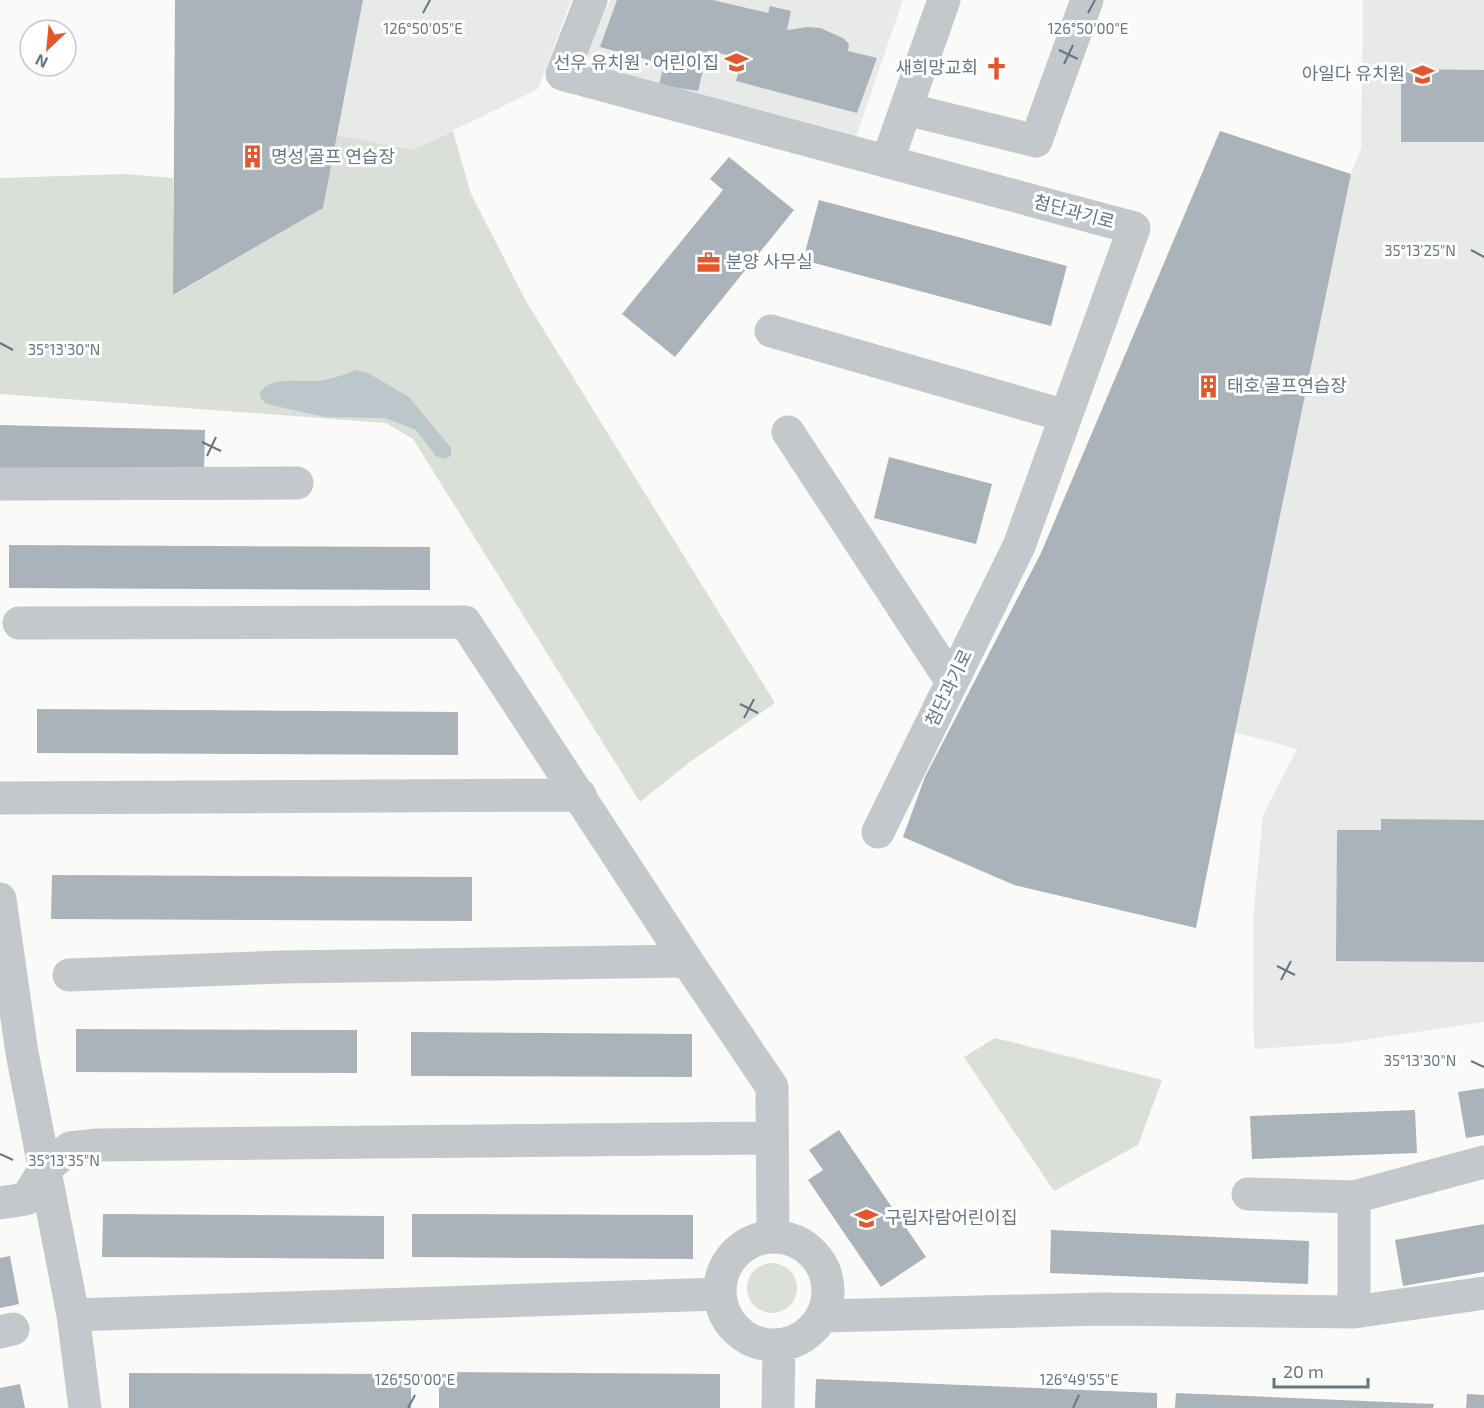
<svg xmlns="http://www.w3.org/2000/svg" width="1484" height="1408" viewBox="0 0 1484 1408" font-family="'Exo 2','Noto Sans KR',sans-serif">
	<rect width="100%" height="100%" fill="#fafaf8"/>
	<path fill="#e8e9e9" d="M363,0H571L538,89L413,150L337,135Z
		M610,0H903L856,137L600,72L586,55Z
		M1363,0H1484V1022L1343,1043L1254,1049L1253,918L1263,815L1297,749L1235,732L1341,220L1351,174L1361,148Z"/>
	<path fill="#dadfd7" d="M453,131L471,194L527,303L775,703L690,762L640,802L413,439L386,423L0,394V178L124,174L173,178L174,295L323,208L337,135L413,150Z
		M995,1038L1162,1080L1138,1145L1054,1191L964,1057Z
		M747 1288a25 25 0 1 1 50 0a25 25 0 1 1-50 0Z"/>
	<path fill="#bbc7cb" d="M356,370L368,373L409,397L451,448V456L443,459L436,456L416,430L385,418L326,417L266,404L260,397V392C273,374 305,384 324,380C335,378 346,374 356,370Z"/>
	<path fill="#aab3b9" d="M175,0H363L323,208L173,295Z
		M617,0H712L768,13L770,6L791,11L787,30L807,27L820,28L843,38L849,44L848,51L877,58L857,113L736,81L742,59L708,50L698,91L659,85L664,64L600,47Z
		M1401,69L1484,70V142H1401Z
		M1220,131L1351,174L1235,732L1196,928L1014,885L903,837L925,777L1041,553Z
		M729,157L794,210L675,357L622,314L723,190L710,179Z
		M819,200L1067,266L1051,326L803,260Z
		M0,425L205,430L204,475L0,470Z
		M889,457L992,484L976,544L874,518Z
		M9,545L430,547V590L9,588Z
		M37,709L458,712V755L37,753Z
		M1381,819L1484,820V962L1336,961L1337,830H1381Z
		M52,875L472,877V921L51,919Z
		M76,1029L357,1030V1073L76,1072Z
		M411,1032L692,1034V1077L411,1076Z
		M1484,1088V1135L1466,1138L1458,1092Z
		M1415,1110L1417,1153L1252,1159L1250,1116Z
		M839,1130L926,1257L881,1287L808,1180L823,1170L809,1150Z
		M103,1214L384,1216V1259L102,1257Z
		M412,1214L693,1215V1259L412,1257Z
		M1484,1224V1272L1403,1286L1395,1240Z
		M1051,1230L1309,1241L1308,1284L1050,1273Z
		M10,1256L19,1304L0,1308V1258Z
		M439,1372L720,1374V1408H439Z
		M129,1373L411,1374V1408H129Z
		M816,1379L1157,1393V1408H815Z
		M20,1384L25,1408H0V1388Z
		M1176,1393L1434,1404L1433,1408H1175Z
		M1467,1394L1484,1395V1408H1466Z"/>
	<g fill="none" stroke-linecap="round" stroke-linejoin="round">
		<path stroke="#c3c8cc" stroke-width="33" d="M591,0L562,74L1134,228L1019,546L878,832
			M906,109L1036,141L1087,0
			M887,162L944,0
			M771,331L1066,416
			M788,432L952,682
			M0,484L297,483
			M19,623L465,622L687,961L772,1087L773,1237
			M0,798L580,795
			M0,899L22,1053L73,1315L85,1408
			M69,975L283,967L687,961
			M1248,1194L1354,1197V1312
			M1354,1197L1484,1162
			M0,1203L26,1199L45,1169L70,1148L97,1145L772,1138
			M720 1291a54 54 0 1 1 108 0a54 54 0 1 1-108 0Z
			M73,1315L719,1294
			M823,1316L1103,1309L1354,1312L1484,1293
			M0,1332L13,1329
			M778,1408L779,1346"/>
	</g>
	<path fill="none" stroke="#657683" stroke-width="2" d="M423,13L430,0M1088,13L1095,0M1059,50L1078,59M1064,64L1073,45M1471,250L1484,257M0,343L13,350M202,442L221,451M207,456L216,437M740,704L758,713M744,718L754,699M1277,966L1295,975M1281,980L1291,961M1471,1061L1484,1067M0,1154L13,1160M408,1408L415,1395M1073,1408L1079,1395"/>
	<defs>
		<symbol id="school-bare" viewBox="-9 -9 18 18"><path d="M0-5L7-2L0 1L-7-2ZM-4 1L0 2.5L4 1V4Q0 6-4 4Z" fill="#e4572e" stroke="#fff" stroke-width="2.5" paint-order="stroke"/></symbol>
		<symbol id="church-bare" viewBox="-9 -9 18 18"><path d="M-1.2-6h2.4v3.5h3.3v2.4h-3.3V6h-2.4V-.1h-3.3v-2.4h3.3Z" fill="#e4572e" stroke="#fff" stroke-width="2.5" paint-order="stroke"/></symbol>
		<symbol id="building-bare" viewBox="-9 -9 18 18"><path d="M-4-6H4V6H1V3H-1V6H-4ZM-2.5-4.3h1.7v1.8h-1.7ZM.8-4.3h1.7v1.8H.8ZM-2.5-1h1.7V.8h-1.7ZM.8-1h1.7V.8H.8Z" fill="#e4572e" stroke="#fff" stroke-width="2.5" paint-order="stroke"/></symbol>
		<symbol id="office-bare" viewBox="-9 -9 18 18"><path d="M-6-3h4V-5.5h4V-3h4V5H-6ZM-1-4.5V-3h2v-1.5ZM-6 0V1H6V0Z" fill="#e4572e" stroke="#fff" stroke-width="2.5" paint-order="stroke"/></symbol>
	</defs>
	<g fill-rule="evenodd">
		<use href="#school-bare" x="720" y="46" width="33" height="33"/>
		<use href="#church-bare" x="980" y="52" width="33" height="33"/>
		<use href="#school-bare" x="1406" y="58" width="33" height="33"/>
		<use href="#building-bare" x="236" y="140" width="33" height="33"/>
		<use href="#office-bare" x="692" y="246" width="33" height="33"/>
		<use href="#building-bare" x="1192" y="370" width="33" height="33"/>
		<use href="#school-bare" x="850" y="1202" width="33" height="33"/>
	</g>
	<g text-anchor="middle" stroke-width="6" stroke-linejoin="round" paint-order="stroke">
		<g font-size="18" fill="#657683" stroke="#fff" text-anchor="start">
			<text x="719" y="69" text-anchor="end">선우 유치원 · 어린이집</text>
			<text x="978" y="74" text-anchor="end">새희망교회</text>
			<text x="1405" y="80" text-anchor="end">아일다 유치원</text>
			<text x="271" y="163">명성 골프 연습장</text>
			<text x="726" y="268">분양 사무실</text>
			<text x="1227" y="392">태호 골프연습장</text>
			<text x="885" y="1224">구립자람어린이집</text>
		</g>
		<g font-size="18" fill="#657683" stroke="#fff">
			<text transform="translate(1074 212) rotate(15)" y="6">첨단과기로</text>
			<text transform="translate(949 688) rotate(-64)" y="6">첨단과기로</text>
		</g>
	</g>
	<g font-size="15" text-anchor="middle" fill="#657683" stroke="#fff" stroke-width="6" stroke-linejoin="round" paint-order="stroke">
		<text x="423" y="34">126°50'05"E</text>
		<text x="1088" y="34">126°50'00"E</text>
		<text x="1420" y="256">35°13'25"N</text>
		<text x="64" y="355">35°13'30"N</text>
		<text x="1420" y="1066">35°13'30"N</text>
		<text x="64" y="1166">35°13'35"N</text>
		<text x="415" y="1385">126°50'00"E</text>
		<text x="1079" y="1385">126°49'55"E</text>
	</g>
	<g transform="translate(48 48) rotate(206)"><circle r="28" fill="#ffffff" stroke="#c1c8cd" stroke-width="1.5"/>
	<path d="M0-4.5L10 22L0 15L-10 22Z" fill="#e4572e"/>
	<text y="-9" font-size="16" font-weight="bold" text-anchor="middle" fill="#657683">N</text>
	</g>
	<path d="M1274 1378v9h94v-9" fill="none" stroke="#657683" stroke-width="3"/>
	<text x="1283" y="1378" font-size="18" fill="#657683" stroke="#ffffff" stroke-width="4.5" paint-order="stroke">20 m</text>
</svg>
